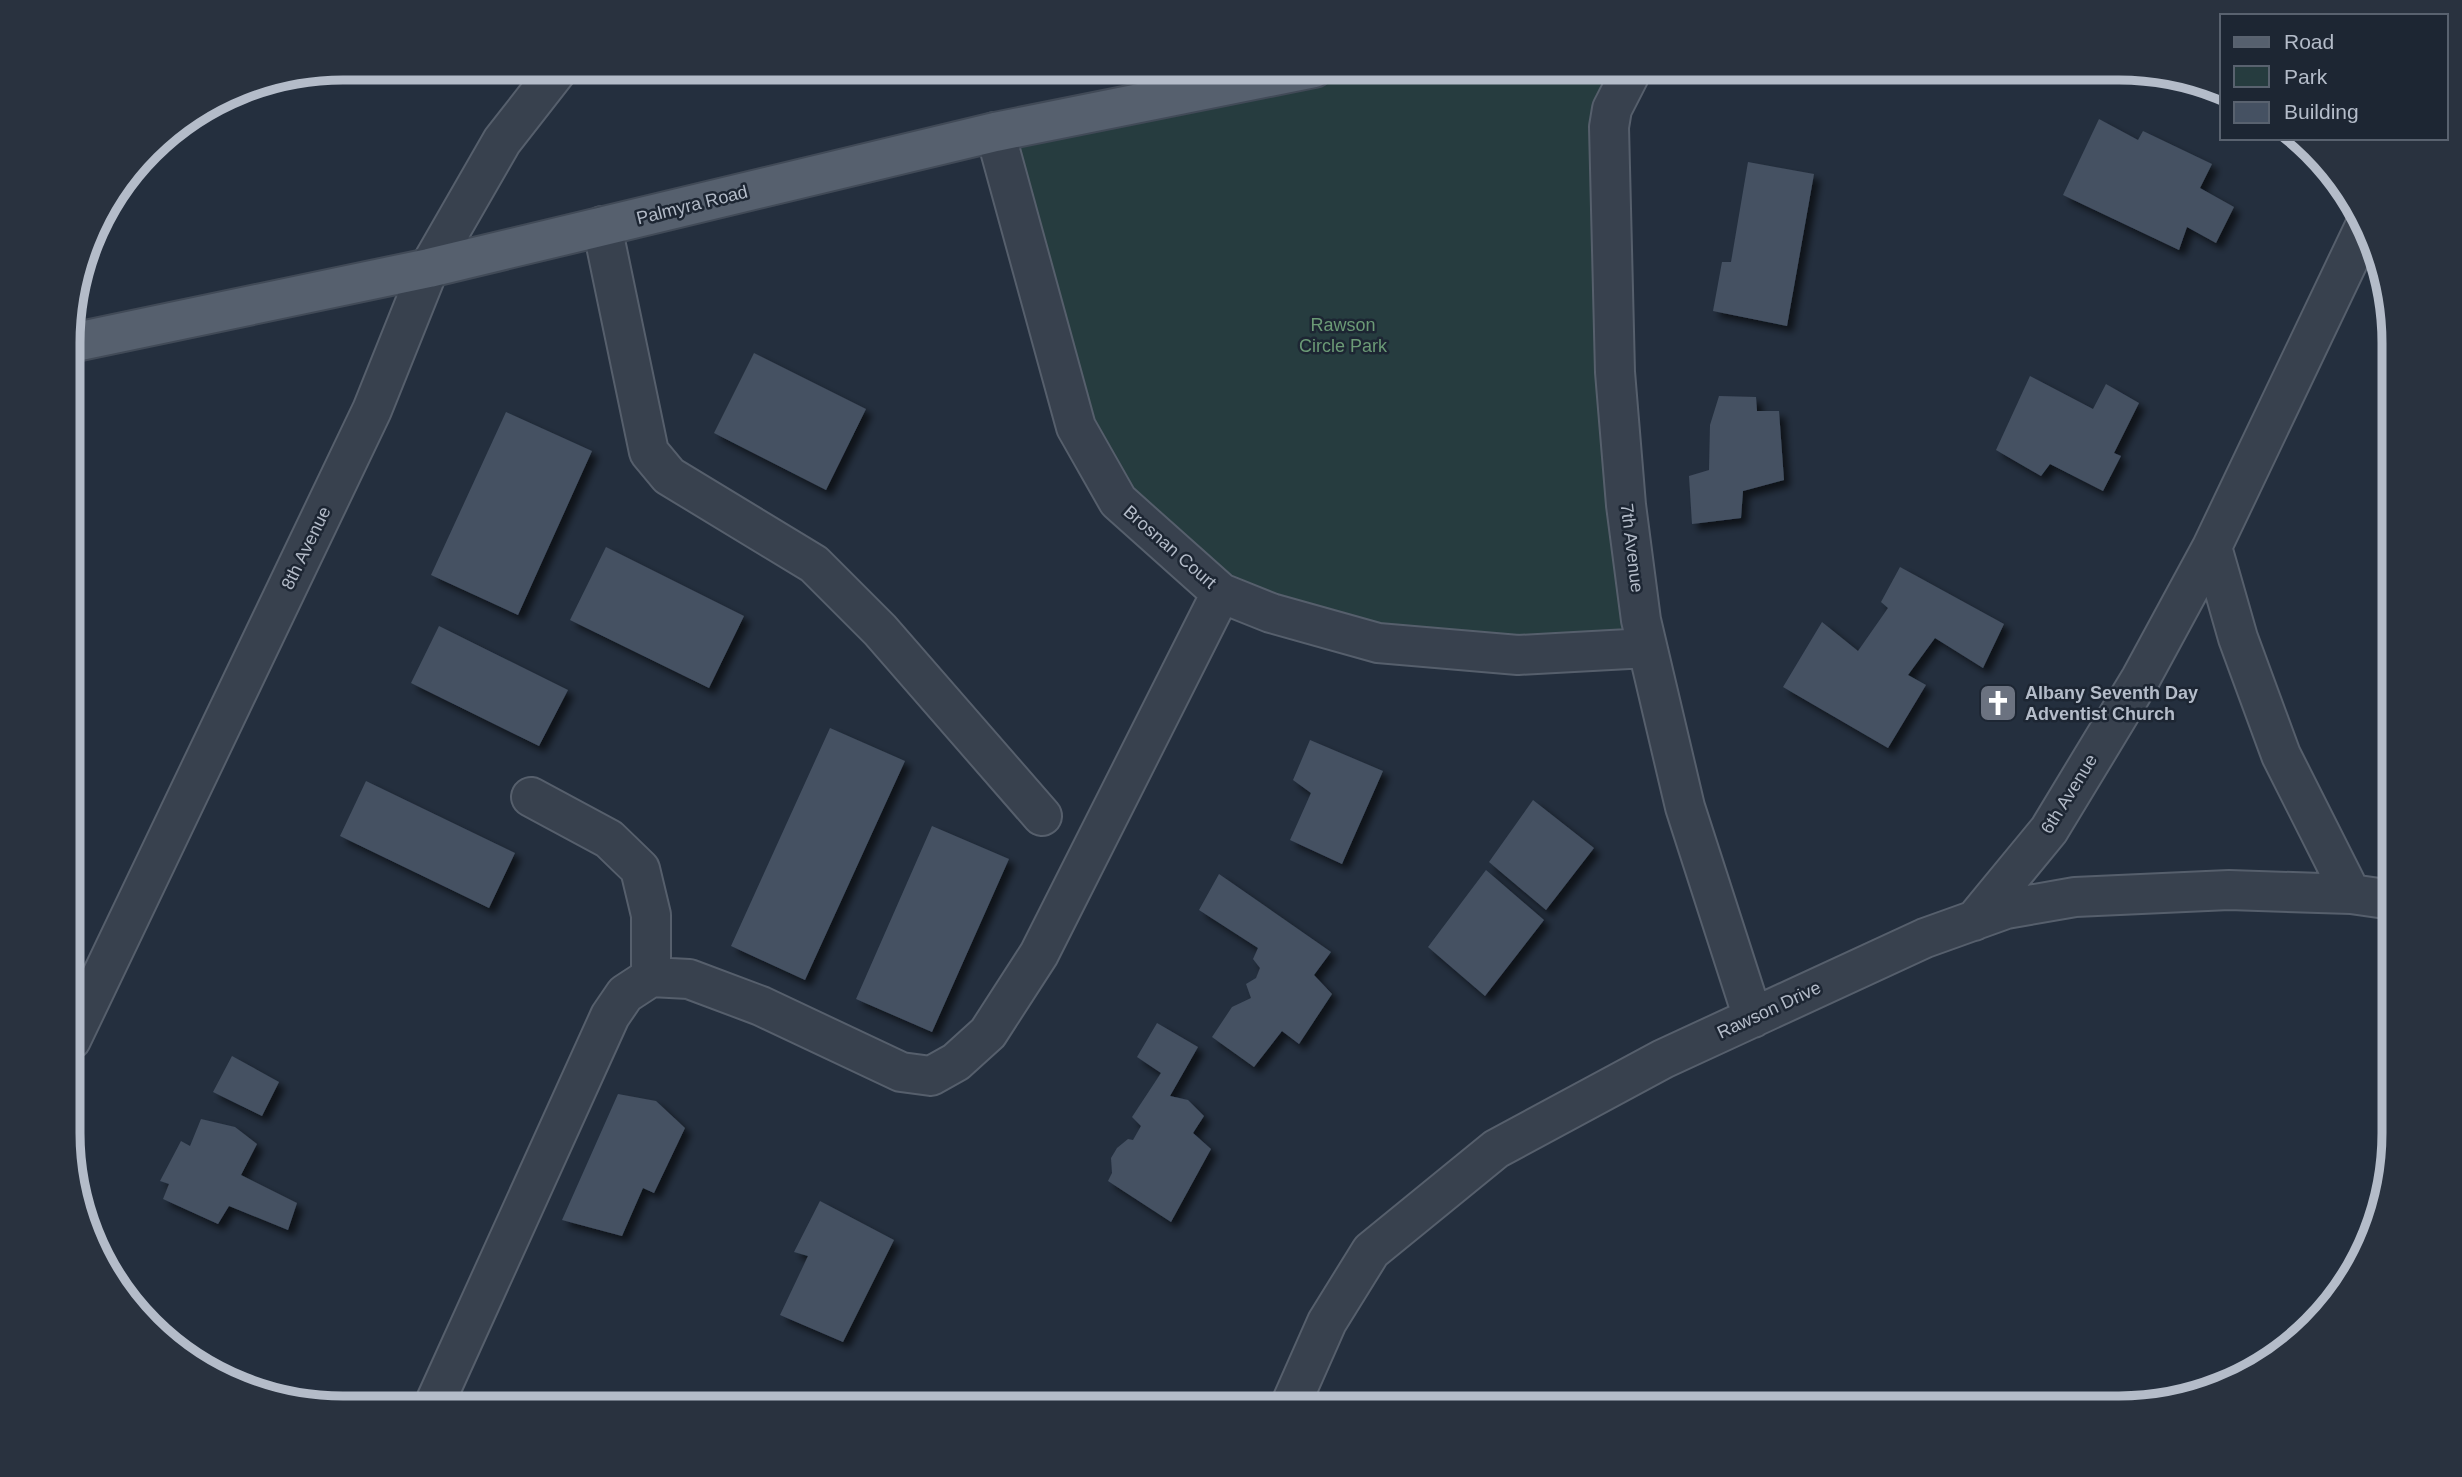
<svg xmlns="http://www.w3.org/2000/svg" width="2462" height="1477" viewBox="0 0 2462 1477" font-family="Helvetica,sans-serif">
	<defs>
		<filter id="shadow"><feDropShadow dx="6" dy="6" stdDeviation="3.5" flood-color="#0009"/></filter>
	</defs>
	<rect width="100%" height="100%" fill="#242f3e"/>
	<path fill="#263c3f" d="M1278,68H1626L1609,108L1643,644L1380,638L1207,573L1126,498L1086,425L1002,135Z"/>
	<path fill="#455162" filter="url(#shadow)" d="M2099,119L2138,140L2143,131L2212,164L2200,188L2234,207L2216,243L2187,227L2179,250L2063,195Z
		M1748,162L1814,174L1787,326L1713,311L1722,262H1731Z
		M754,353L866,409L826,490L714,433Z
		M2030,376L2093,409L2106,384L2139,403L2114,453L2121,456L2103,491L2050,464L2041,476L1996,450Z
		M1719,396L1756,397L1757,411H1779L1784,480L1743,491L1741,518L1692,524L1689,476L1709,470L1710,425Z
		M506,412L592,451L518,615L431,575Z
		M606,547L744,616L709,688L570,620Z
		M1900,567L2004,624L1983,668L1935,638L1908,675L1926,685L1888,748L1783,687L1822,622L1858,651L1888,608L1881,602Z
		M439,626L568,690L539,746L411,683Z
		M830,728L905,761L805,980L731,946Z
		M1310,740L1383,771L1342,864L1290,840L1311,793L1293,780Z
		M366,781L515,853L489,908L340,836Z
		M1533,800L1594,848L1546,910L1489,862Z
		M932,826L1009,859L932,1032L856,999Z
		M1486,870L1544,920L1485,996L1428,947Z
		M1219,874L1331,952L1314,975L1332,994L1299,1044L1282,1031L1254,1067L1212,1037L1232,1007L1251,998L1246,984L1256,978L1260,968L1253,959L1258,948L1199,910Z
		M1157,1023L1198,1047L1170,1096L1188,1100L1204,1116L1193,1133L1211,1149L1171,1222L1108,1181L1112,1173L1111,1158L1117,1148L1128,1139L1133,1140L1141,1126L1132,1117L1161,1073L1137,1057Z
		M232,1056L279,1082L262,1116L213,1092Z
		M618,1094L656,1101L685,1128L654,1193L643,1188L622,1236L562,1220Z
		M201,1119L235,1127L257,1144L241,1175L297,1203L288,1230L229,1206L218,1224L163,1199L169,1184L160,1181L181,1141L190,1146Z
		M820,1201L894,1240L843,1342L780,1315L808,1256L794,1252Z"/>
	<g fill="none" stroke-linecap="round" stroke-linejoin="round">
		<defs>
			<path id="minor" d="M1633,68L1612,109L1609,127L1615,372L1626,505L1641,620L1685,807L1753,1018
				M995,132L1076,427L1118,501L1221,593L1271,613L1378,643L1518,655L1647,648
				M602,226L649,452L669,476L814,564L880,630L1042,816
				M531,797L609,839L640,869L651,915V977
				M2351,894L2281,755L2238,638L2212,547L2364,228
				M1974,921L2049,830L2141,678L2212,547
				M71,1040L372,410L429,268L502,141L559,68
				M1289,1408L1327,1322L1371,1251L1496,1149L1663,1059L1925,938L2006,909L2075,897L2229,890L2351,894L2393,900
				M432,1409L610,1016L625,994L651,977L689,979L761,1006L901,1072L931,1076L956,1062L988,1033L1039,954L1221,593"/>
			<path id="major" d="M71,343L429,268L995,132L1314,68"/>
		</defs>
		<use href="#minor" stroke="#565f6c" stroke-width="42"/>
		<use href="#major" stroke="#414a57" stroke-width="42"/>
		<use href="#minor" stroke="#38414e" stroke-width="38"/>
		<use href="#major" stroke="#56606e" stroke-width="38"/>
	</g>
	<defs>
		<symbol id="church-square" viewBox="-11 -11 22 22"><rect x="-9" y="-9" width="18" height="18" rx="4" fill="#6b7280" stroke="#1d2633"/><path d="M-1.2-6h2.4v3.5h3.3v2.4h-3.3V6h-2.4V-.1h-3.3v-2.4h3.3Z" fill="#fff"/></symbol>
	</defs>
	<g fill-rule="evenodd">
		<use href="#church-square" x="1976" y="681" width="44" height="44"/>
	</g>
	<g text-anchor="middle" stroke-width="5" stroke-linejoin="round" paint-order="stroke">
		<g font-size="18" fill="#b4bcc9" stroke="#1d2633">
			<text transform="translate(692 205) rotate(-14)" y="6">Palmyra Road</text>
			<text transform="translate(1170 547) rotate(41)" y="6">Brosnan Court</text>
			<text transform="translate(306 548) rotate(-64)" y="6">8th Avenue</text>
			<text transform="translate(1632 548) rotate(83)" y="6">7th Avenue</text>
			<text transform="translate(2069 794) rotate(-58)" y="6">6th Avenue</text>
			<text transform="translate(1769 1010) rotate(-25)" y="6">Rawson Drive</text>
		</g>
		<g font-size="18" fill="#6b9a76" stroke="#1d2633">
			<text x="1343" y="331">Rawson<tspan x="1343" dy="21">Circle Park</tspan></text>
		</g>
		<g font-size="18" font-weight="bold" fill="#b4bcc9" stroke="#1d2633" text-anchor="start">
			<text x="2025" y="699">Albany Seventh Day<tspan x="2025" dy="21">Adventist Church</tspan></text>
		</g>
	</g>
	<path d="M0 0H2462V1477H0ZM343 80H2119A263 263 0 0 1 2382 343V1133A263 263 0 0 1 2119 1396H343A263 263 0 0 1 80 1133V343A263 263 0 0 1 343 80Z" fill="#29323f" fill-rule="evenodd"/>
	<path fill="none" stroke="#b4bcc9" stroke-width="9" d="M343 80H2119A263 263 0 0 1 2382 343V1133A263 263 0 0 1 2119 1396H343A263 263 0 0 1 80 1133V343A263 263 0 0 1 343 80Z"/>
	<rect x="2220" y="14" width="228" height="126" fill="#1d2633" stroke="#59626f" stroke-width="2"/>
	<rect x="2234" y="37" width="35" height="10" fill="#56606e" stroke="#59626f" stroke-width="2"/>
	<text x="2284" y="49" font-size="21" fill="#b4bcc9">Road</text>
	<rect x="2234" y="66" width="35" height="21" fill="#263c3f" stroke="#59626f" stroke-width="2"/>
	<text x="2284" y="84" font-size="21" fill="#b4bcc9">Park</text>
	<rect x="2234" y="102" width="35" height="21" fill="#455162" stroke="#59626f" stroke-width="2"/>
	<text x="2284" y="119" font-size="21" fill="#b4bcc9">Building</text>
</svg>
